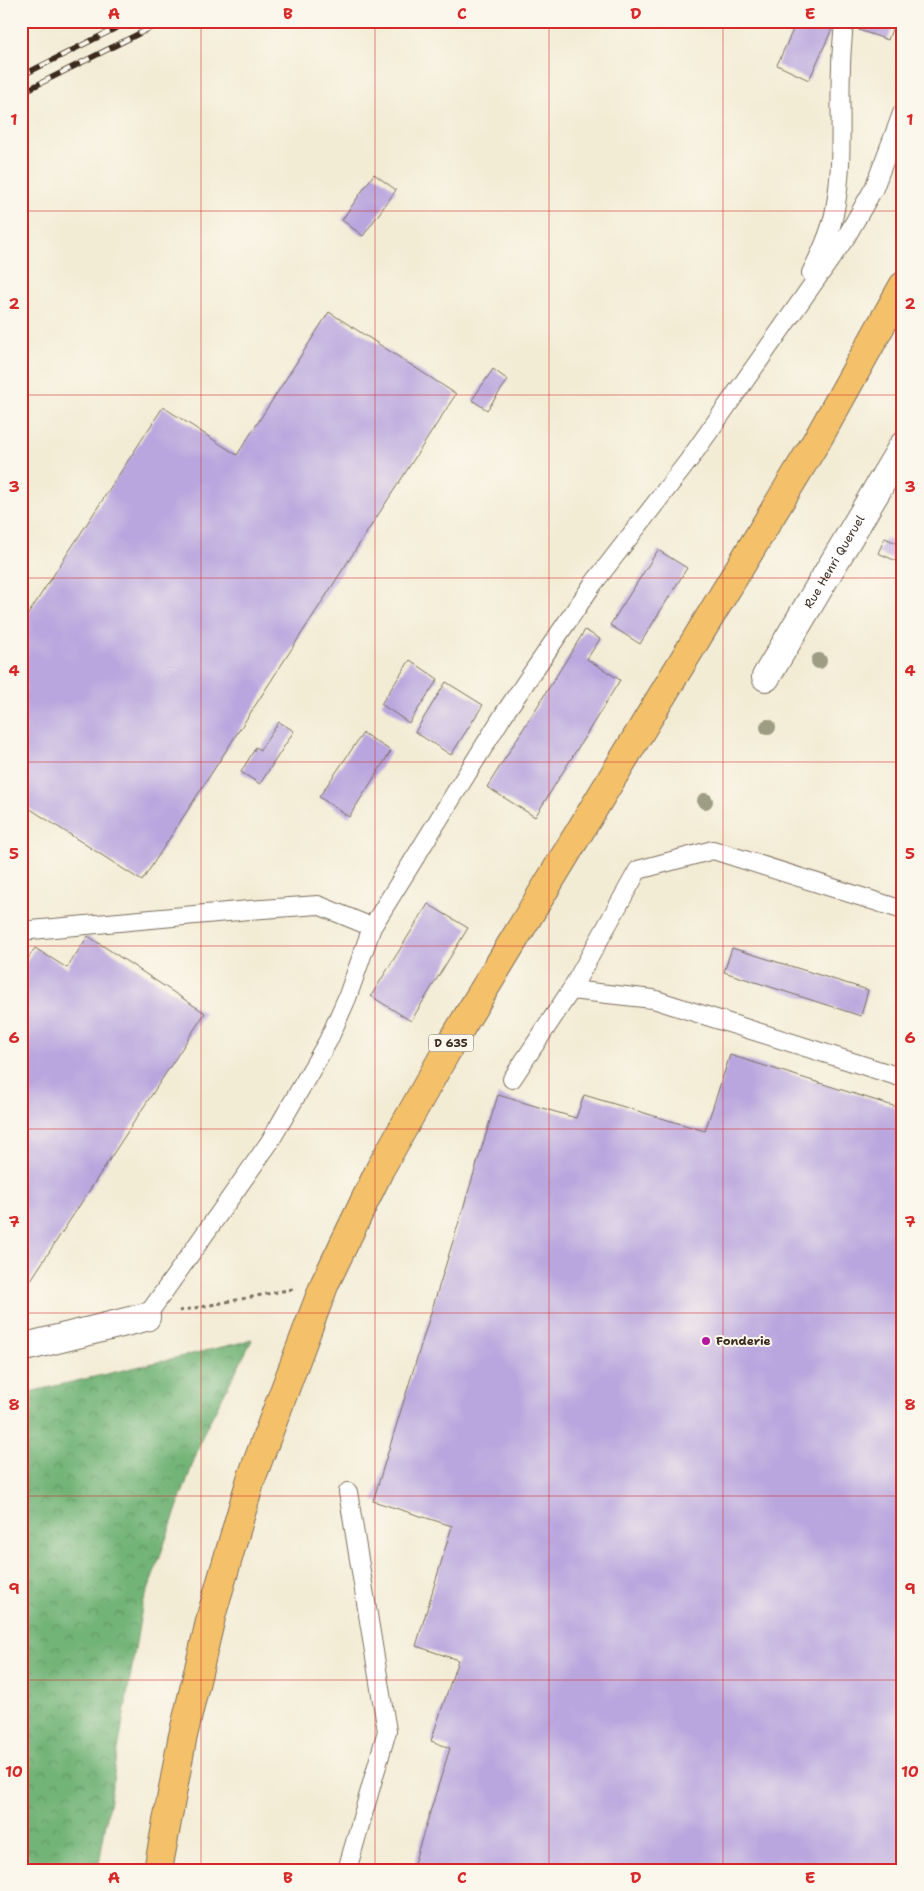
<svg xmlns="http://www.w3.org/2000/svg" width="924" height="1891" viewBox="0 0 924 1891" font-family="'Shantell Sans',sans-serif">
	<defs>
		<pattern id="forest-crowns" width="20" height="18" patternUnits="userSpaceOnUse" patternTransform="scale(1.25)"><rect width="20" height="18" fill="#72b477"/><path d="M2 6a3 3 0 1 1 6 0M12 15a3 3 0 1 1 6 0" fill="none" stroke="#5f9361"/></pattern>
	</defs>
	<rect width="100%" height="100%" fill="#fbf7ec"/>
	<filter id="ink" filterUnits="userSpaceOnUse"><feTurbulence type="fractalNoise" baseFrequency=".02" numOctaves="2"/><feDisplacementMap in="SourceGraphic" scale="10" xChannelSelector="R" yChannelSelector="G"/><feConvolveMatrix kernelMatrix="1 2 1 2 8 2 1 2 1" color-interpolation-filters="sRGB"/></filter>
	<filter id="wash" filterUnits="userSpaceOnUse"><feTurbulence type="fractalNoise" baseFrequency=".0096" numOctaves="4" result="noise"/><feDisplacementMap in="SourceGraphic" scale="20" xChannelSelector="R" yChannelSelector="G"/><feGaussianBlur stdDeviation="1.12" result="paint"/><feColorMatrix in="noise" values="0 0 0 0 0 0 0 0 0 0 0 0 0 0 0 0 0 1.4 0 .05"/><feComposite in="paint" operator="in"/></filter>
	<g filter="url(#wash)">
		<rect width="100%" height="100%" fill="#f3ecd5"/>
		<path fill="url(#forest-crowns)" stroke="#566f4a" d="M252,1340L204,1432L142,1607L98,1870H21V1394Z"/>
		<g id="blocks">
			<path fill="#baa6de" d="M797,21H815L832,29L809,80L777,65Z
				M863,21H895L888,40L859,30Z
				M374,174L396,190L363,236L342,220Z
				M329,312L456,394L142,881L21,803V625L163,407L237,455Z
				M493,369L508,380L487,410L472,400Z
				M885,538L903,546L901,563L878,553Z
				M658,550L687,568L640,644L610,625Z
				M585,630L600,639L587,659L620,680L535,817L487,787Z
				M410,660L438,679L409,723L381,704Z
				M446,682L483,705L451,755L415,732Z
				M279,722L294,731L260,784L241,772L256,747L260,750Z
				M363,733L391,751L349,817L319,797Z
				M428,904L468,928L411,1021L371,996Z
				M88,936L205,1013L27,1286L21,1283V969L35,948L67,968Z
				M732,948L868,990L861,1016L724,972Z
				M730,1055L903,1109V1870H412L450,1748L431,1741L458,1660L416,1646L452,1526L373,1501L498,1095L576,1118L584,1095L705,1131Z"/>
		</g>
	</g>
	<g filter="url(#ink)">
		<use href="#blocks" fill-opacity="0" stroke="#7b6e5e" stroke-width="1"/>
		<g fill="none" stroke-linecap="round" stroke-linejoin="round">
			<defs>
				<path id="service" d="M811,273C821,253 832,230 835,209C844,161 839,115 841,67C841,52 843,37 844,21
					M21,931L249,910L318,905L372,927
					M571,990L638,870L713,850L903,910
					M512,1079L571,990L653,999L903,1078
					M146,1317L269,1143L328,1041L347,998L372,927L504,714L593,584L689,460L846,237L874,188L903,111
					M347,1870L387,1731L348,1492"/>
				<g id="minor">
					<path id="s1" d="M766,677L903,446"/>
				</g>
				<path id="tertiary" d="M21,1348L146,1317"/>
				<path id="primary" d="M158,1870L182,1740L212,1613L251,1479L325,1283L380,1169L446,1052L820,435L903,286"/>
			</defs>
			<use href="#service" stroke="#7b6e5e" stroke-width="20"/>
			<use href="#minor" stroke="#7b6e5e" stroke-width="30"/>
			<use href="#tertiary" stroke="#7b6e5e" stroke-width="30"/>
			<use href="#primary" stroke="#7b6e5e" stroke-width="30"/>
			<path stroke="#7b6e5e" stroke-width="3" stroke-dasharray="4 4" stroke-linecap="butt" d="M179,1311L293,1289"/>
			<use href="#service" stroke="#fff" stroke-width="18"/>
			<use href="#minor" stroke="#fff" stroke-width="28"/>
			<use href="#tertiary" stroke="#fff" stroke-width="28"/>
			<use href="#primary" stroke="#f4c16a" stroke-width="28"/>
			<defs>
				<path id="rail" d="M21,76L130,21
					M21,93L164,21"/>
			</defs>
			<use href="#rail" stroke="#3b2a1e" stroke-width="5.5"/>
			<use href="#rail" stroke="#fbf7ec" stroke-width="4" stroke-dasharray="11" stroke-linecap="butt"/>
		</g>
		<g fill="#9c9d82">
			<circle cx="819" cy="661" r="8"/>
			<circle cx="768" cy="727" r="8"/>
			<circle cx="705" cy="801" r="8"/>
		</g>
	</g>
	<path fill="none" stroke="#d62828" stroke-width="1" stroke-opacity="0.55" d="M201,21V1870M375,21V1870M549,21V1870M723,21V1870M21,211H903M21,395H903M21,578H903M21,762H903M21,946H903M21,1129H903M21,1313H903M21,1496H903M21,1680H903"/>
	<circle fill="#b5179e" stroke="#fbf7ec" stroke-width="2" cx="706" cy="1341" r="5"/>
	<g text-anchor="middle" stroke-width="4" stroke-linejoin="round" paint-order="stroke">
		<rect fill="#fbf7ec" stroke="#75685c" stroke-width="1" x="428.5" y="1034.5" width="45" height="17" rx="4"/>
		<g font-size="11" font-weight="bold" fill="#3b2a1e">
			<text x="451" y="1047">D 635</text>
		</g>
		<g font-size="12" fill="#3b2a1e" stroke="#fbf7ec">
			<text dy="4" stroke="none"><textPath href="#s1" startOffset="134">Rue Henri Queruel</textPath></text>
		</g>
		<g font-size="12" font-weight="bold" fill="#3b2a1e" stroke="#fbf7ec" text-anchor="start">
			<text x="716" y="1345">Fonderie</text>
		</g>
	</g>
	<rect width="924" height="1891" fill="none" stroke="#fbf7ec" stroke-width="55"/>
	<rect x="28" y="28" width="868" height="1836" fill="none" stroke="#d62828" stroke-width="2"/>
	<g font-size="16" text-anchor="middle" font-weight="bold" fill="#d62828">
		<text x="114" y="19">A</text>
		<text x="288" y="19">B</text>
		<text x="462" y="19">C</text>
		<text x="636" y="19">D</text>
		<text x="810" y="19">E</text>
		<text x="14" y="125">1</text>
		<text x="910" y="125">1</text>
		<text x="14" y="309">2</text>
		<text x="910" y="309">2</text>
		<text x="14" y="492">3</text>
		<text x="910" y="492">3</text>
		<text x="14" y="676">4</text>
		<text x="910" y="676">4</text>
		<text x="14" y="859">5</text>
		<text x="910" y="859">5</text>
		<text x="14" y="1043">6</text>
		<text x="910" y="1043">6</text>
		<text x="14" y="1227">7</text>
		<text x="910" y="1227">7</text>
		<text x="14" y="1410">8</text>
		<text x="910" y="1410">8</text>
		<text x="14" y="1594">9</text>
		<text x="910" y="1594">9</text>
		<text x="14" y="1777">10</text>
		<text x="910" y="1777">10</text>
		<text x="114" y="1883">A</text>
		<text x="288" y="1883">B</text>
		<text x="462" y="1883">C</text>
		<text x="636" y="1883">D</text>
		<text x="810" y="1883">E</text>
	</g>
</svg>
